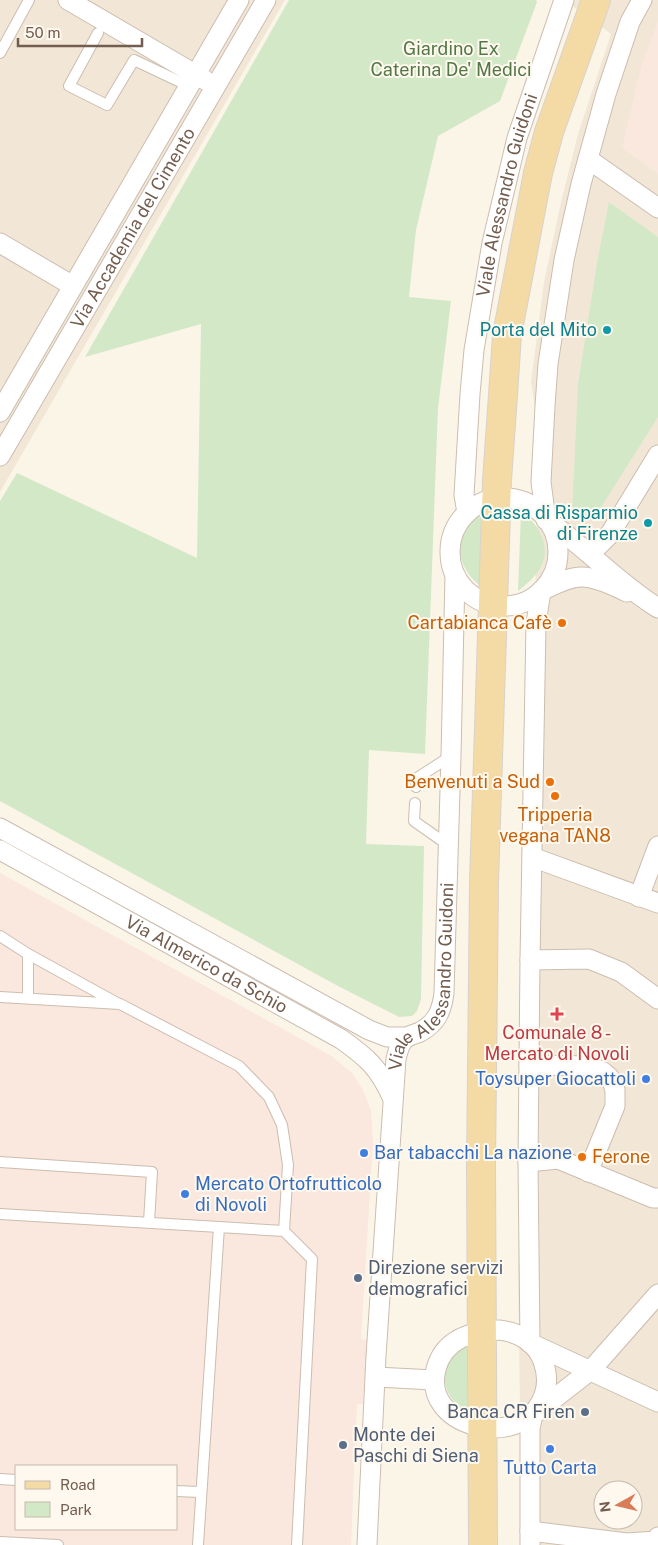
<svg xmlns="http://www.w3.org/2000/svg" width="658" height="1545" viewBox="0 0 658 1545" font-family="'Public Sans',sans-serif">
	<rect width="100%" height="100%" fill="#fbf5e8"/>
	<path fill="#f2e7d7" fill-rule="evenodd" d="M0,0H285L0,492Z
		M564,0H658V1545H522L518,1270L539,436L531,382L544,282L561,202L578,134L611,34ZM603,1490H633V1520H603Z"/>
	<path fill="#fae7dd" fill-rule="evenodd" d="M658,21V174L622,148L641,67Z
		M0,873L330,1055L352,1073L363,1090L371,1111L373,1143L361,1339L367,1340L363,1404H357L351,1545H0ZM16,1466H176V1529H16Z"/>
	<path fill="#d3e8c7" d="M289,0H536L537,2L500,101L438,136L416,230L409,297L451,301L438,408L425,754L369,750L366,844L424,846L421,999L417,1011L412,1016L399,1017L338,986L0,801V501L17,473L197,558L201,324L85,357Z
		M609,202L658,237V417L595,517L572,515L578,384L597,263Z
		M488,509L485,590C451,565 451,531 488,509Z
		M521,512C537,522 550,543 543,562C539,574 528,583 518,591Z
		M473,1343L474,1413C467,1410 459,1407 454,1401C435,1380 447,1349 473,1343Z"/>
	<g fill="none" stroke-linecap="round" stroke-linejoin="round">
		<defs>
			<path id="service" d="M98,33L69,86L107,105L134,60L189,86
				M0,53L29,0
				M416,787L417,778L451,756
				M415,803L414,821L448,845
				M0,936L28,954L117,1003
				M0,997L120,1004L239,1066L269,1097L282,1125L288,1165L284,1231L312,1259L297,1545
				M28,999V954
				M0,1162L152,1172L149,1222
				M0,1214L219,1227
				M0,1479L16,1480
				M176,1491L200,1492
				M0,1542L58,1545
				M198,1545L219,1227L284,1231"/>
			<g id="minor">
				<path d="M68,0L205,80"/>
				<path d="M588,159L658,208"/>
				<path d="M0,243L73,286"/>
				<path d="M0,412L239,0"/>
				<path id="s1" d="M0,456L266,0"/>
				<circle cx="504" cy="552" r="54"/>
				<path id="s2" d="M467,513L464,495L470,394L474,350L492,243L517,138L564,0"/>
				<path d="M546,520L541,482L545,406L548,364L564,260L581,184L606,94L630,22L642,0"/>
				<path d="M547,520C586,548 618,583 658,608"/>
				<path d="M590,554L610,534L658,455"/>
				<path d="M541,591L536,623L530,960L528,1162L530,1343L658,1402"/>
				<path d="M541,591C554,585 568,577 582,577C597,577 614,586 627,592"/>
				<path d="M0,828L369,1030L387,1037H406"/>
				<path id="s3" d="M0,850L341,1039C368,1058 379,1068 393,1099"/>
				<path d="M532,857L658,903"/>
				<path d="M639,897L658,846"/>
				<path d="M530,960L589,959L621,972L658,999"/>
				<path d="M529,1065L590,1066L603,1072L609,1077L613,1084L615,1090V1106L588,1172"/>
				<path d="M528,1162L558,1159L653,1198H658"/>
				<path d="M499,1330C518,1332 536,1342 543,1361C548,1375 548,1389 541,1402C517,1450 421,1427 436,1369C444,1339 471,1331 499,1330Z"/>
				<path d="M376,1377L434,1380"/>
				<path d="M530,1531L627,1543L656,1541L658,1537"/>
				<path id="s4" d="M367,1545L376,1356L396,1059C398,1052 399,1043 406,1038C410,1035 416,1034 420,1032C437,1023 442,1010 444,993L451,756L455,575"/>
				<path d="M530,1545V1428L533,1415L591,1370L658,1294"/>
			</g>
			<path id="primary" d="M483,1545L481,1167L484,883L497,480L503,395L507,335L538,173L549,132L596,0"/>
		</defs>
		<use href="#service" stroke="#ccbdaf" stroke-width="12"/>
		<use href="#minor" stroke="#ccbdaf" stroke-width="21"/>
		<use href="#primary" stroke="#d8d2cd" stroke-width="30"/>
		<use href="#service" stroke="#fff" stroke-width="10"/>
		<use href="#minor" stroke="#fff" stroke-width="19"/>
		<use href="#primary" stroke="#f4dba6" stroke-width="28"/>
	</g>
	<g fill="#0f9aa8" stroke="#fef8ee" stroke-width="2">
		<circle cx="607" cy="330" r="5"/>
		<circle cx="648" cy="523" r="5"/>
	</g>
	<g fill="#e8710a" stroke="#fef8ee" stroke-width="2">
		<circle cx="562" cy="623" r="5"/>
		<circle cx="550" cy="782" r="5"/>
		<circle cx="555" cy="796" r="5"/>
		<circle cx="582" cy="1157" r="5"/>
	</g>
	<path fill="#e0444e" stroke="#fef8ee" stroke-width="2" d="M554.5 1006.5h5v5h5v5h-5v5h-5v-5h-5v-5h5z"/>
	<g fill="#3f7fe0" stroke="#fef8ee" stroke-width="2">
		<circle cx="646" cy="1079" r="5"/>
		<circle cx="364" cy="1153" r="5"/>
		<circle cx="185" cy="1194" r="5"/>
		<circle cx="550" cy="1449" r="5"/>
	</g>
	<g fill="#5c6f8a" stroke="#fef8ee" stroke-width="2">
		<circle cx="358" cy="1278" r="5"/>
		<circle cx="585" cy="1412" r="5"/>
		<circle cx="343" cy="1445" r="5"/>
	</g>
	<g text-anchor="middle" stroke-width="4" stroke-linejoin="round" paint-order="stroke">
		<g font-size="18" fill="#537847" stroke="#fef8ee">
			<text x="451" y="55">Giardino Ex<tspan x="451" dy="21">Caterina De' Medici</tspan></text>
		</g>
		<g font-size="18" fill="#735d4e" stroke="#fef8ee">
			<text dy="6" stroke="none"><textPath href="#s2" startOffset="322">Viale Alessandro Guidoni</textPath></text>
			<text dy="6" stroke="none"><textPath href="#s1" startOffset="264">Via Accademia del Cimento</textPath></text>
			<text dy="6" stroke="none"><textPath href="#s3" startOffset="236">Via Almerico da Schio</textPath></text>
			<text dy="6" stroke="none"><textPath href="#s4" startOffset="580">Viale Alessandro Guidoni</textPath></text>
		</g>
		<g font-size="18" fill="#0d838f" stroke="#fef8ee" text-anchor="end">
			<text x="597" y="336">Porta del Mito</text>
			<text x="638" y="519">Cassa di Risparmio<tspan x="638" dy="21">di Firenze</tspan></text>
		</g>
		<g font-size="18" fill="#c56008" stroke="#fef8ee" text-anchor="end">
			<text x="552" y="629">Cartabianca Cafè</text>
			<text x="540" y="788">Benvenuti a Sud</text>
			<text x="555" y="821" text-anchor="middle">Tripperia<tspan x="555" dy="21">vegana TAN8</tspan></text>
			<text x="592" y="1163" text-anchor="start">Ferone</text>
		</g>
		<g font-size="18" fill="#be3a42" stroke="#fef8ee">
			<text x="557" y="1039">Comunale 8 -<tspan x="557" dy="21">Mercato di Novoli</tspan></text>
		</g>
		<g font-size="18" fill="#366cbe" stroke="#fef8ee" text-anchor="start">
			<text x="636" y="1085" text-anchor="end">Toysuper Giocattoli</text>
			<text x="374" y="1159">Bar tabacchi La nazione</text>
			<text x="195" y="1190">Mercato Ortofrutticolo<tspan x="195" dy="21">di Novoli</tspan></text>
			<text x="550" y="1474" text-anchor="middle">Tutto Carta</text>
		</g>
		<g font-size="18" fill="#4e5e75" stroke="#fef8ee" text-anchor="start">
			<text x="368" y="1274">Direzione servizi<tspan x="368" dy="21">demografici</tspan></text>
			<text x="575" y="1418" text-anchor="end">Banca CR Firen</text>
			<text x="353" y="1441">Monte dei<tspan x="353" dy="21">Paschi di Siena</tspan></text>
		</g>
	</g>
	<rect x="15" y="1465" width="162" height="65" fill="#fef8ee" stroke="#c6baae"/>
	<rect x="25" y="1481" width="25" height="8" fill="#f4dba6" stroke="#c6baae"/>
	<text x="60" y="1490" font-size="15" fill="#735d4e">Road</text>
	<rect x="25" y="1502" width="25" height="15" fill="#d3e8c7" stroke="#c6baae"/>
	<text x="60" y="1515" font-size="15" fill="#735d4e">Park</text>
	<g transform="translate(618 1505) rotate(262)"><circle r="24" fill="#fef8ee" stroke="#c6baae"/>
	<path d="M0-4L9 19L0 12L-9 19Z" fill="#da7c58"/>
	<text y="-8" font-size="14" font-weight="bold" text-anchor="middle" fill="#735d4e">N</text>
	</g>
	<path d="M18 38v8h124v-8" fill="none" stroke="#735d4e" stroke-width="2.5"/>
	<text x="25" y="38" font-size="15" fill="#735d4e" stroke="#fef8ee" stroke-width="4" paint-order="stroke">50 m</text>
</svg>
